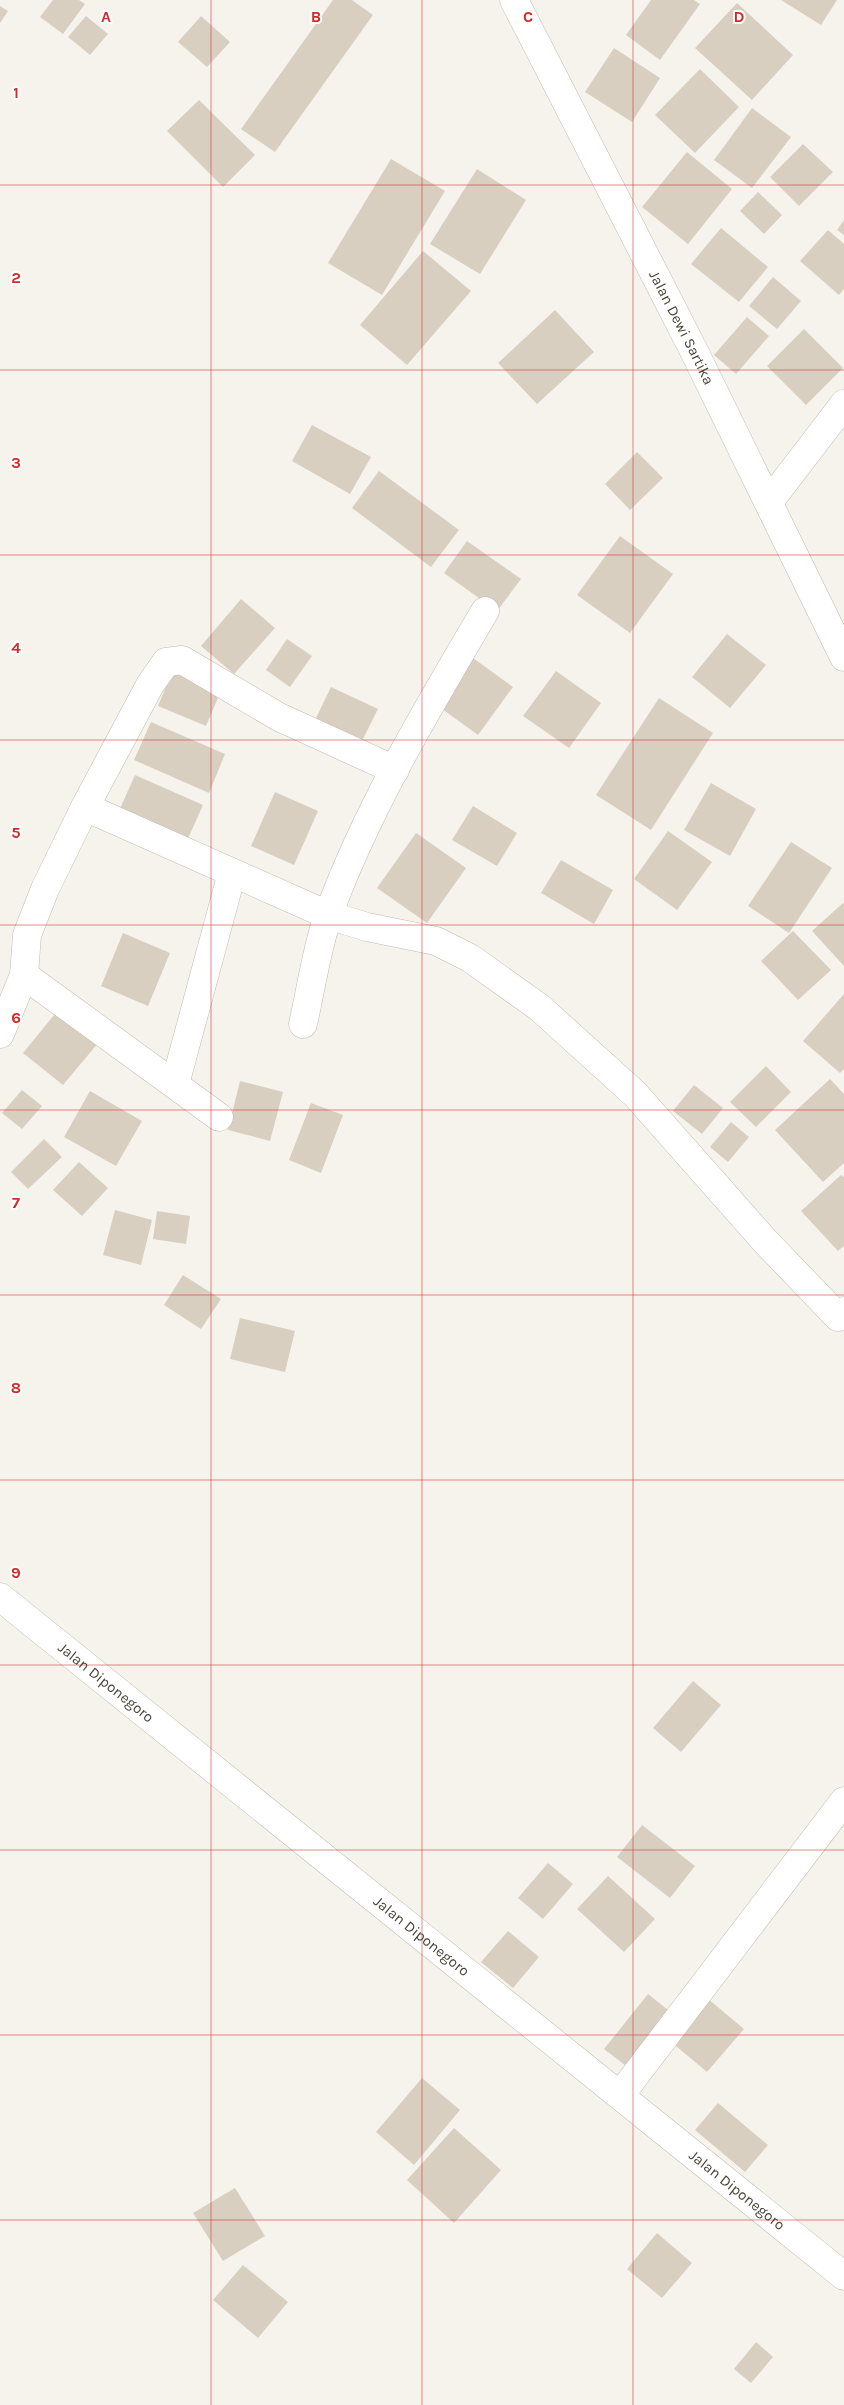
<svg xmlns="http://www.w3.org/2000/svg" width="844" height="2405" viewBox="0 0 844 2405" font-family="Karla,sans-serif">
	<rect width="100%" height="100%" fill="#f6f3ec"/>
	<path fill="#d8cfc1" d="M53,0H79L85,4L63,34L40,17Z
		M333,0H352L373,15L275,152L241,129Z
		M651,0H694L700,4L660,60L626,35Z
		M781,0H837L821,25Z
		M737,3L793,55L752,100L695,48Z
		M0,6L8,11L0,23Z
		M86,16L108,34L90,55L68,37Z
		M201,16L230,42L207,67L178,42Z
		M614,48L660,78L632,122L585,92Z
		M700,69L739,107L695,153L655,115Z
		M199,100L255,155L223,187L167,131Z
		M752,108L791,137L752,188L714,160Z
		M803,144L833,172L799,206L770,177Z
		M687,152L732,189L688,244L642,207Z
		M391,159L445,191L382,295L328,263Z
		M477,169L526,200L480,274L430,244Z
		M758,192L782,215L764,234L740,211Z
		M844,220V235L837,230Z
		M721,228L768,267L739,302L691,264Z
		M828,230L844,244V289L839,295L800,261Z
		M423,251L471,291L407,365L360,325Z
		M773,277L801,301L777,329L749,306Z
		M555,310L594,352L537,404L498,363Z
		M747,317L769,336L736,374L714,355Z
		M804,329L843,368L806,405L767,366Z
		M312,425L371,457L350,494L292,461Z
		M637,452L663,478L630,510L605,484Z
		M379,471L459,530L431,567L352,508Z
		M620,536L673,574L630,633L577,595Z
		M467,541L521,579L497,611L444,573Z
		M241,599L275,628L234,674L201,646Z
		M727,634L766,665L730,708L692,677Z
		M287,639L312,656L290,687L266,670Z
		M473,658L513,687L478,735L438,706Z
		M556,671L601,703L569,748L523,716Z
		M172,672L220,693L206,726L158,706Z
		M331,687L378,709L362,741L316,718Z
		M659,698L713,733L651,830L596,795Z
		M151,722L225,754L209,793L134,760Z
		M135,775L203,805L186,843L118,813Z
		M711,783L756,809L730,856L684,830Z
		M275,792L318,811L294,865L251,846Z
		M473,806L517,833L497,866L452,840Z
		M668,831L712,862L677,910L634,879Z
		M416,833L466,868L427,923L377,888Z
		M791,842L832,868L789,933L748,906Z
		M561,860L613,890L594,924L541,893Z
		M843,903L844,904V966L812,931Z
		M793,931L831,970L798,1000L761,961Z
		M123,933L170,953L148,1006L101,986Z
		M844,994V1069L840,1073L803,1041Z
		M59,1009L99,1042L63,1085L23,1053Z
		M766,1066L791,1092L756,1127L730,1102Z
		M830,1079L844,1094V1163L823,1182L775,1130Z
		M240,1081L283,1092L270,1141L228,1130Z
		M694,1085L723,1108L702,1134L673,1111Z
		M22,1090L42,1106L22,1129L2,1113Z
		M90,1091L142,1121L116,1166L64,1137Z
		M311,1103L343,1115L321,1173L289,1160Z
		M731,1122L749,1137L728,1162L710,1147Z
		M44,1139L62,1157L28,1189L11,1172Z
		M79,1162L108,1188L82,1216L53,1190Z
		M841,1175L844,1177V1246L838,1251L801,1211Z
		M115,1210L152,1220L141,1265L103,1255Z
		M157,1211L190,1216L186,1244L153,1239Z
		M183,1275L221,1299L201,1329L164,1305Z
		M240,1318L295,1331L285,1372L230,1359Z
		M693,1681L721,1705L681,1752L653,1728Z
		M642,1825L695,1866L670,1898L617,1857Z
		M548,1863L573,1884L543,1919L518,1898Z
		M608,1876L655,1919L624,1952L577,1909Z
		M508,1931L539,1957L513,1988L481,1962Z
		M648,1994L673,2014L630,2069L604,2049Z
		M707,1998L744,2029L707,2072L670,2041Z
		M422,2078L460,2110L414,2165L376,2132Z
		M718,2103L768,2145L745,2172L695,2130Z
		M454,2128L501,2170L454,2223L407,2180Z
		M235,2188L265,2236L223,2261L193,2213Z
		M657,2233L692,2263L662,2298L627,2269Z
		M243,2265L288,2302L258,2338L213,2300Z
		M756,2342L773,2357L751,2383L734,2369Z"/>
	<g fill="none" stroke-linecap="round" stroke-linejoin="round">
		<defs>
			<g id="minor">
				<path id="s1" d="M514,0L693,349L844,657"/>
				<path d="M769,502L844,404"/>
				<path d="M85,807L328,915L367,927L436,941L470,958L540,1008L635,1094L765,1241L838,1317L844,1311"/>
				<path d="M24,975L219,1117"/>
				<path d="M303,1024C311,989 317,946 329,913C368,807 428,708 485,611"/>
				<path d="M0,1034L24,975L27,935L45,889L85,807L150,685L166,662L182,660L279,717L395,770"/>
				<path d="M175,1084L232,873"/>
				<path id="s2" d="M0,1597L844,2276"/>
				<path d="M621,2094L844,1801"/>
			</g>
		</defs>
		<use href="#minor" stroke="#c2bbae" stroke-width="29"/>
		<use href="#minor" stroke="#fff" stroke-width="28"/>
	</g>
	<path fill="none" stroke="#d62828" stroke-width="1" stroke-opacity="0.55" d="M211,0V2405M422,0V2405M633,0V2405M0,185H844M0,370H844M0,555H844M0,740H844M0,925H844M0,1110H844M0,1295H844M0,1480H844M0,1665H844M0,1850H844M0,2035H844M0,2220H844"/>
	<g text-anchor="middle" stroke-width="4" stroke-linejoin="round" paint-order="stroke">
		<g font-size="15" fill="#4b4439" stroke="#fff">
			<text dy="5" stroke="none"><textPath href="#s1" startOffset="368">Jalan Dewi Sartika</textPath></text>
			<text dy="5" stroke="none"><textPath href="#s2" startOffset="136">Jalan Diponegoro</textPath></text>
			<text dy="5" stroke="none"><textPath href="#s2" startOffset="541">Jalan Diponegoro</textPath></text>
			<text dy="5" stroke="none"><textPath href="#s2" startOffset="946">Jalan Diponegoro</textPath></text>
		</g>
	</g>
	<g font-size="16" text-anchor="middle" font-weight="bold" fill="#d62828" stroke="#fff" stroke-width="4" stroke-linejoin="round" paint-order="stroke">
		<text x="106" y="22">A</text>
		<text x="316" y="22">B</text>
		<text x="528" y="22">C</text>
		<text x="739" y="22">D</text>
		<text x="16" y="98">1</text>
		<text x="16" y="283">2</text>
		<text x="16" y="468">3</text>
		<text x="16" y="653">4</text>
		<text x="16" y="838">5</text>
		<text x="16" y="1023">6</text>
		<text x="16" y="1208">7</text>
		<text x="16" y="1393">8</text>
		<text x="16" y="1578">9</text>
	</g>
</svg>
